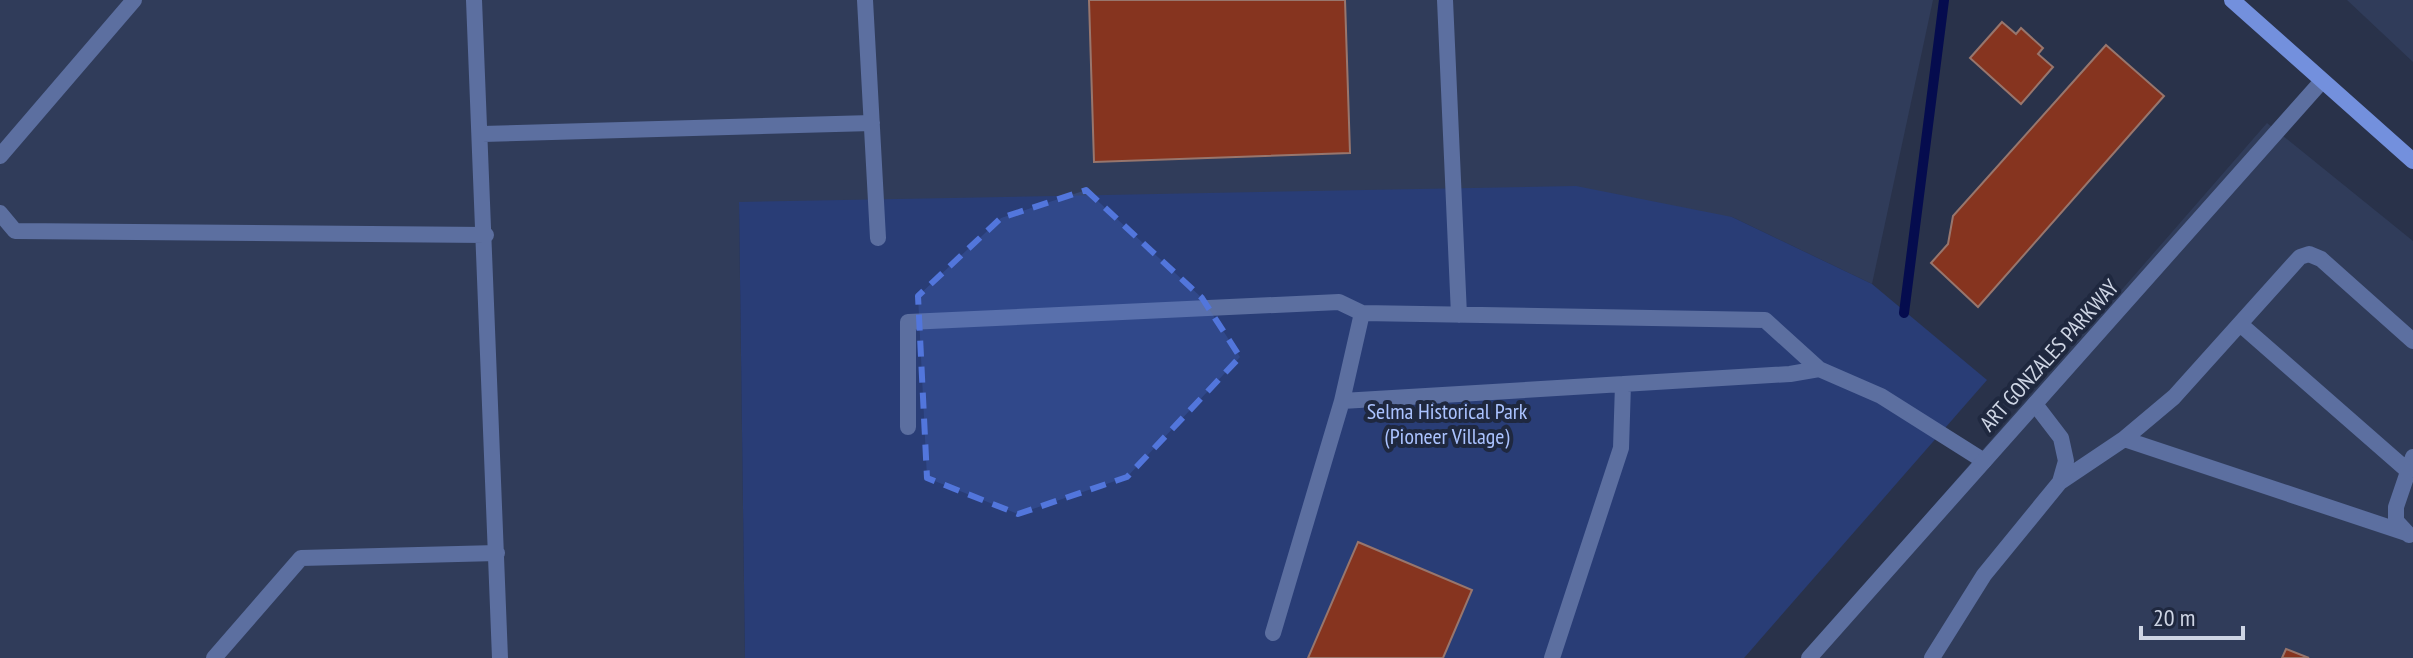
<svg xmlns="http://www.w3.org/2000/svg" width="2413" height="658" viewBox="0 0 2413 658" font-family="'PT Sans Narrow',sans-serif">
	<rect width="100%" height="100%" fill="#29324a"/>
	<path fill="#303c5a" d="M0,0H1933L1872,284L1732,217L739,202L745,658H0Z
		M2347,0H2413V62Z
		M2267,123L2413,241V658H1801Z"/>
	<path fill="#293d76" d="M1576,186L1732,217L1872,284L1987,380L1744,658H745L739,202Z"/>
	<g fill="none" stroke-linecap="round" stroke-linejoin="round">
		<path stroke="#050c4e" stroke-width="10" d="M1904,313L1944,0"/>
	</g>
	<path fill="#86341f" stroke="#98766d" stroke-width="2" d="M1089,0H1345L1350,153L1094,162Z
		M2002,22L2016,34L2021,28L2043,48L2038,54L2053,67L2021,104L1970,58Z
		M2106,45L2164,96L1978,307L1931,263L1948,244L1953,216Z
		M1358,542L1472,590L1443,658H1308Z
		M2286,649L2309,658H2282Z"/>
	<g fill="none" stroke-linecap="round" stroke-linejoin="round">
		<path stroke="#5c6fa0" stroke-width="16" d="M474,0L500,658
			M865,0L878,238
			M1445,0L1459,315
			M482,134L872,123
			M0,156L134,0
			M0,213L15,231L486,235
			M1362,313L1765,320L1819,369
			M2240,324L2408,471
			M908,427V322L1339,302L1362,313L1342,401
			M2124,439L2406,533
			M2060,482L2124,439L2174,397L2300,257L2309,254L2321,259L2413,341
			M2409,535L2396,521V507L2413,457
			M1273,633L1342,401L1790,374L1819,369L1881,396L1984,461
			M214,658L301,558L497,553
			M1552,658L1621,448L1623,384
			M1932,658L1984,575L2060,482L2066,461L2061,438L2035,404"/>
		<path stroke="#5c6fa0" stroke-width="16" d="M1809,658L2322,81"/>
		<path stroke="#7390dd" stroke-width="16" d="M2232,0L2413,161"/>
	</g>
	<path fill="#5276dc" fill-opacity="0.2" stroke="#5276dc" stroke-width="6" stroke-dasharray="16 10" stroke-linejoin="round" d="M1086,190L1202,298L1240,357L1127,477L1018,514L927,478L918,296L1001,218Z"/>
	<g text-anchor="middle" stroke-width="8" stroke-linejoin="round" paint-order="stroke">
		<g font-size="22" fill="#ced5e4" stroke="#1f283f">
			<text transform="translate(2049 355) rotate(-48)" y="8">ART GONZALES PARKWAY</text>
		</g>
		<g font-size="22" fill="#abc3ff" stroke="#1f283f">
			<text x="1447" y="419">Selma Historical Park<tspan x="1447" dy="25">(Pioneer Village)</tspan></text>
		</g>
	</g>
	<path d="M2141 626v12h102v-12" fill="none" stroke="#ced5e4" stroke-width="4"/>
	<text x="2153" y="626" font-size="24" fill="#ced5e4" stroke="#1f283f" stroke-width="6" paint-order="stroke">20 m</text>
</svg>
